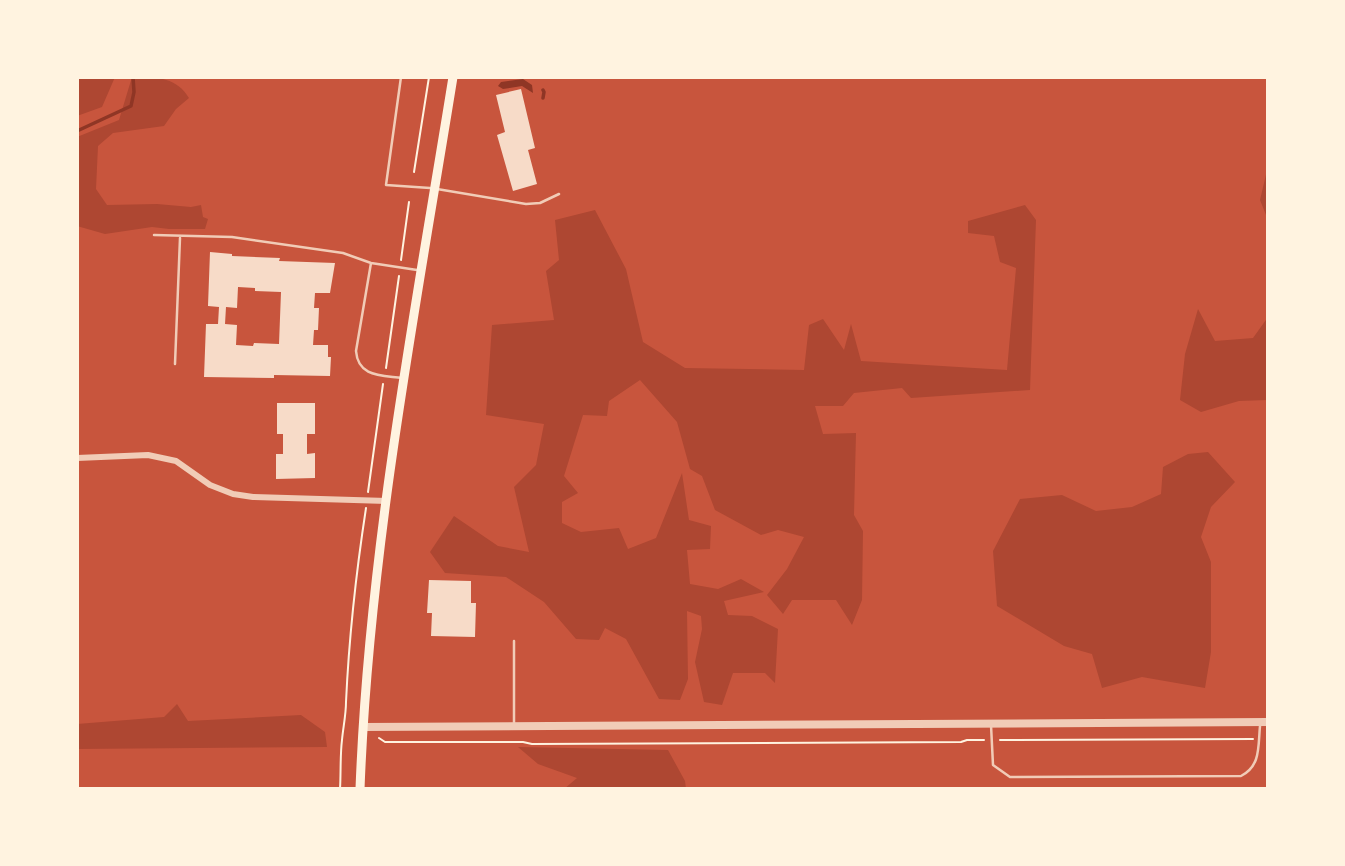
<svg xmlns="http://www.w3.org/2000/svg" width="1345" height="866" viewBox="0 0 1345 866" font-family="Ubuntu,sans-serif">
	<rect width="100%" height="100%" fill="#c8553d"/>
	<path fill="#ae4732" d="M77,77H115L102,107L77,116Z
		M132,77C154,77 176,76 189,98L176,109L164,126L113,133L98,146L96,189L107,205L157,204L191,207L201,205L203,217L208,219L205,229H169L152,227L105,234L77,226V137L119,120Z
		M1268,166V220L1260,200Z
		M1025,205L1036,220L1030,390L911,398L902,388L854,393L843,406H815L823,434L856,433L854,515L863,531L862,600L852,625L836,600H792L783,614L767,595L787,569L804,537L778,530L761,535L715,510L702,476L690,469L677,422L640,380L609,401L607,416L583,415L564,476L578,493L562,502V523L581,532L619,528L628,549L656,538L682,473L689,520L711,526L710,549L687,550L690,584L718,589L741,579L764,592L724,601L728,615L752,616L778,629L775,683L765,673H733L722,705L704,702L695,662L702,629L701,616L687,611L688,679L680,700L659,699L626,639L605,628L599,640L576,639L544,602L506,577L445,573L430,552L454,516L498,546L529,552L514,487L536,465L544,424L486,415L492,325L554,320L546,271L559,260L555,220L595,210L626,269L643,342L685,368L804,370L809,325L823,319L844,350L851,324L861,361L1007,370L1016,268L1000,262L994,236L968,233V221Z
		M1198,309L1215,341L1253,338L1268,317V400L1239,401L1201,412L1180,400L1185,354Z
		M1208,452L1235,482L1211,507L1201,537L1211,562V652L1205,688L1142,677L1102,688L1092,654L1064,646L997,606L993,551L1020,499L1062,495L1096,511L1132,507L1161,494L1163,467L1188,454Z
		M177,704L188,721L301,715L325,732L327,747L77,749V724L164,717Z
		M518,747L668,750L685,781L686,789H564L577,778L538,764Z"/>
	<path fill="#8f3625" d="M523,79L532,85L533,93L522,86L503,89L498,86L501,82Z"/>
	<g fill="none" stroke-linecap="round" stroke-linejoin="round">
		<path stroke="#8f3625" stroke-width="3.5" d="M543,90L544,92L543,98
			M77,131L131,106L134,92L133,77"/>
	</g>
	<path fill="#f7dbc8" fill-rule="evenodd" d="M521,89L535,148L528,150L537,184L513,191L497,135L505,132L496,95Z
		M210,252L232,254V256L280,258L279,261L335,263L330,293H315L314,308H319L318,330H314L313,345H328V357H331L330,376L274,375V378L204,377L206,324H218L219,307L208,306ZM238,287L255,288V291L281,292L279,344L254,343L253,346L236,345L237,325L225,324L226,307L237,308Z
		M277,403H315V434H307V454L315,453V478L276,479V454H283V434H277Z
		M429,580L471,581V603H476L475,637L431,636L432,613H427Z"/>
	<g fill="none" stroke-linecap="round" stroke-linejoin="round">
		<path stroke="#fff3e0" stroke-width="2" d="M414,172L429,77
			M401,260L409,202
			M386,368L399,276
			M368,492L383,384
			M379,738L385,742H523L532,744L961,742L967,740H984
			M1000,740L1253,739
			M340,789C341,773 340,756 342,740C343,728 346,715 346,702C349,637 356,573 366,508"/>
		<path stroke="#f1ccb7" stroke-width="2.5" d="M401,77L386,185L430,188
			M437,189L526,204L540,203L559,194
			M154,235L232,237L343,253L371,263L417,270
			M371,263L356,351C358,377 381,375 402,378
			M175,364L180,238
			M514,641V723
			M991,725L993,765L1010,777L1241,776C1261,766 1258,746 1260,726"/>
		<path stroke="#f1ccb7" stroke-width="6" d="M77,458L148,455L176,461L210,485L233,494L253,497L387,501"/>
		<path stroke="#f1ccb7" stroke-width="8" d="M363,727L1268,722"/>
		<path stroke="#fff3e0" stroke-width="9" d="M360,789C369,550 415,313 453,77"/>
	</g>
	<rect width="1345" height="866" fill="none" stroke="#fff3e0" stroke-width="158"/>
</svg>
